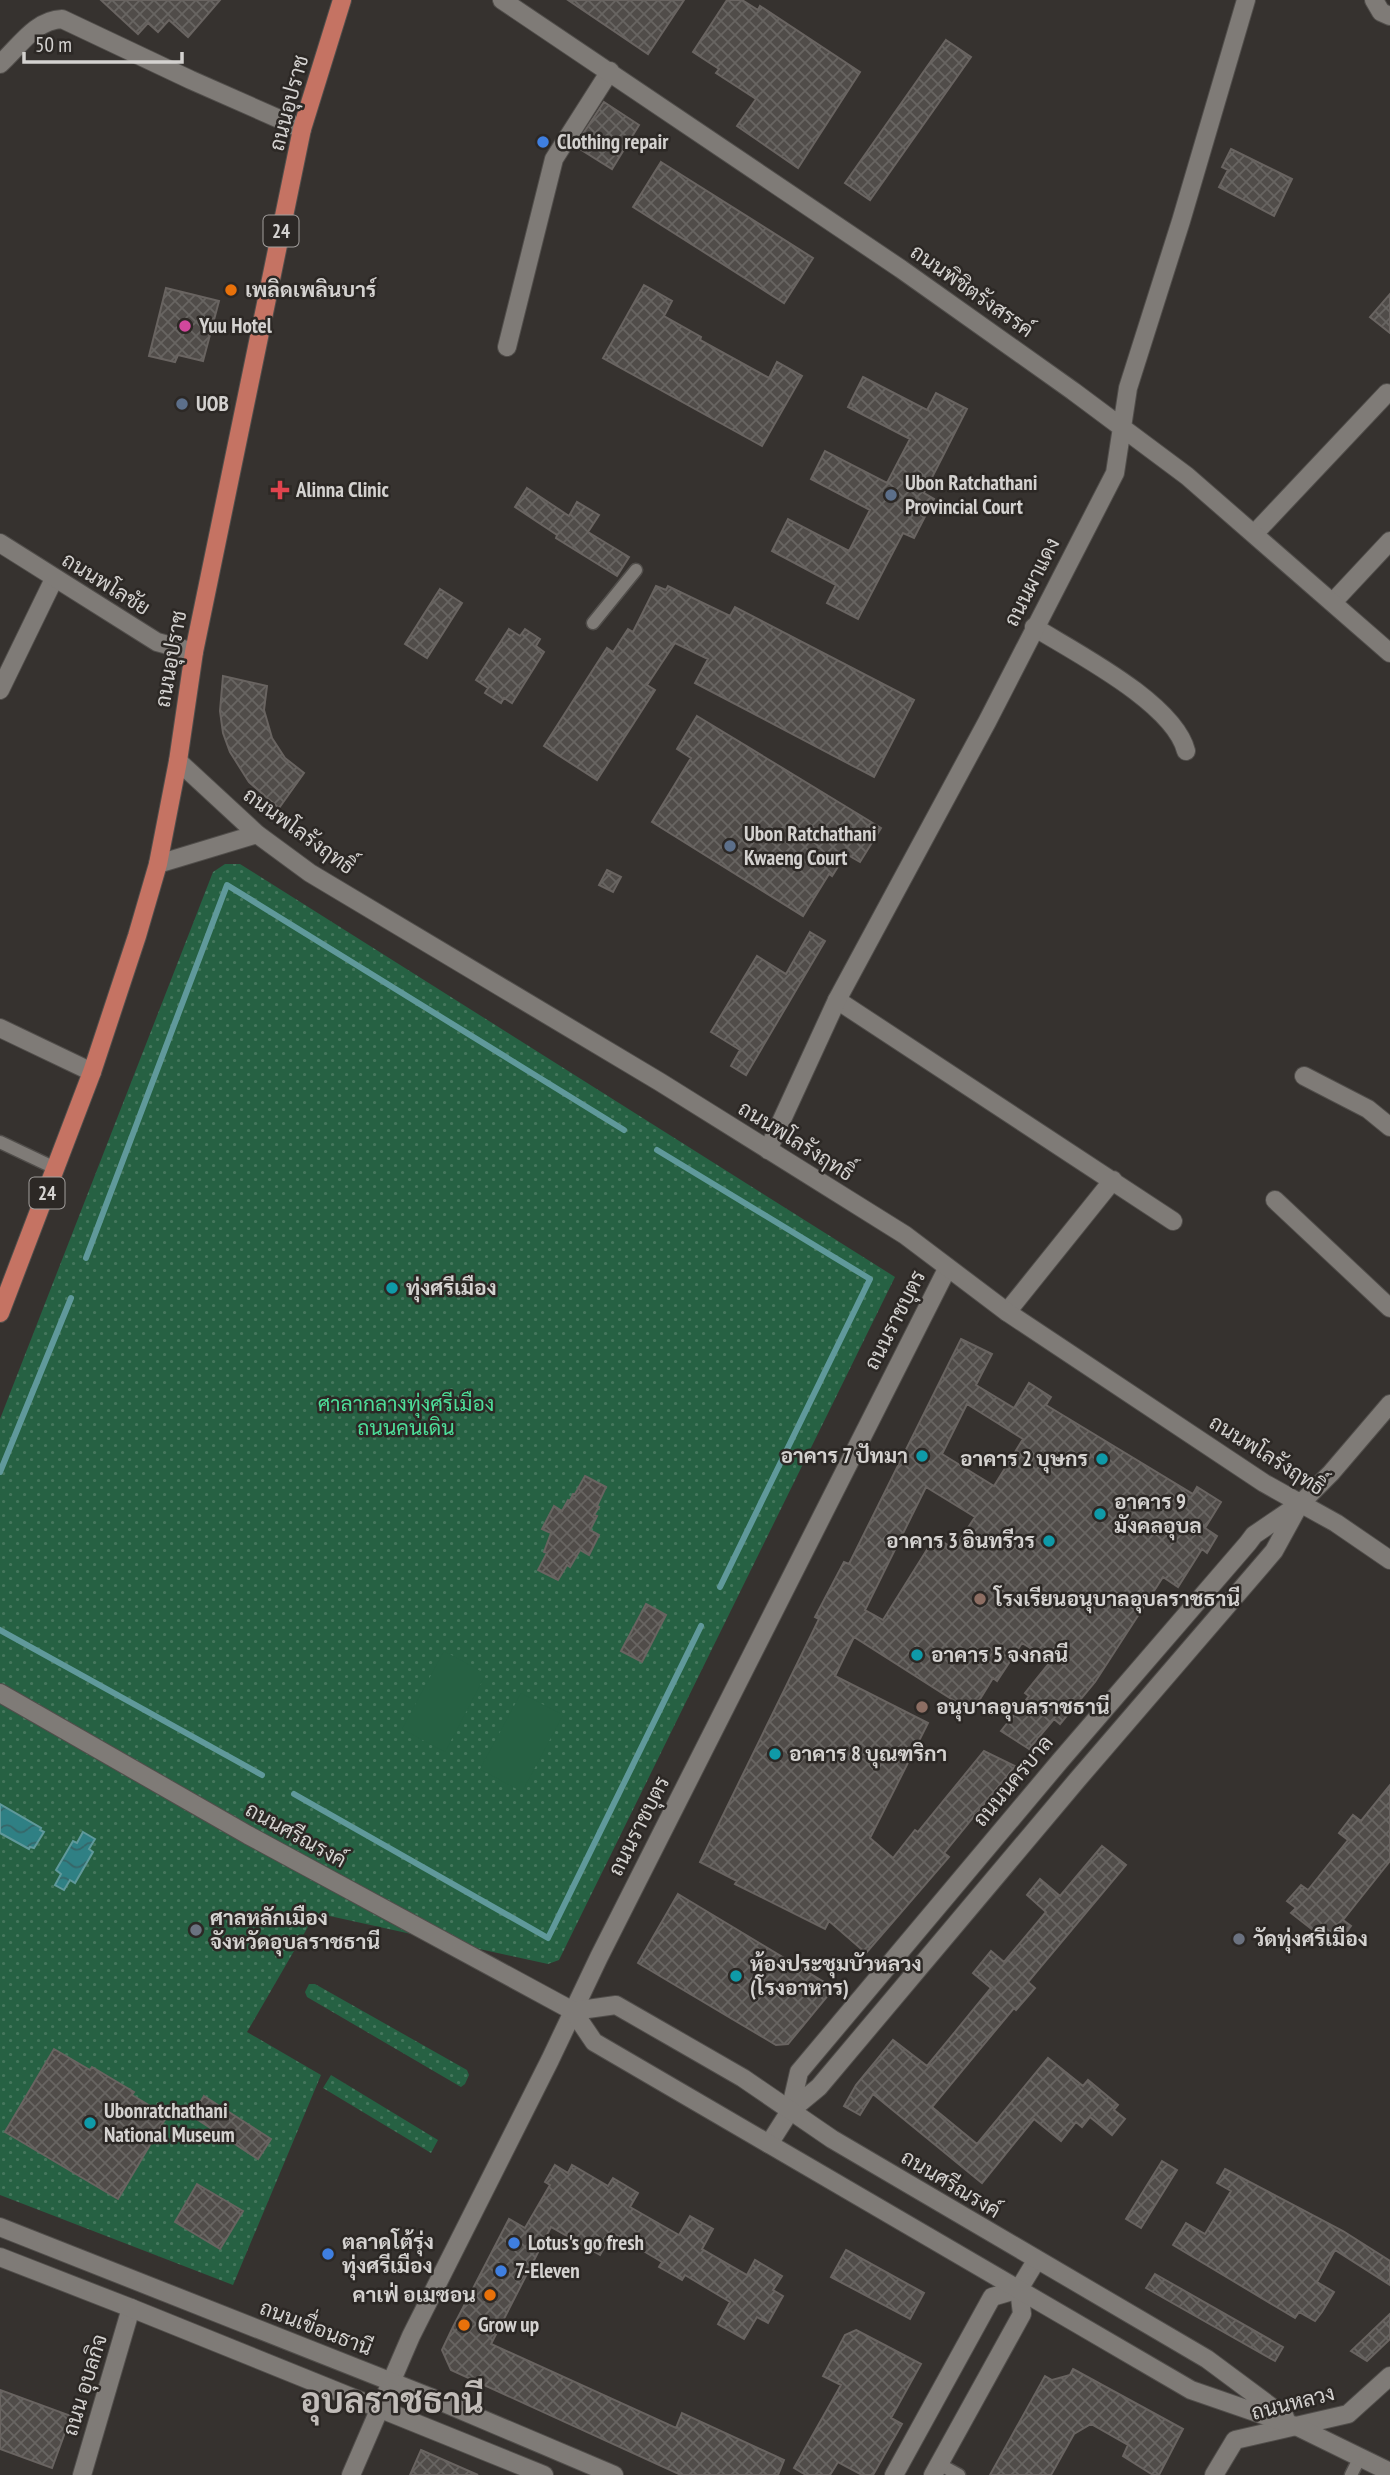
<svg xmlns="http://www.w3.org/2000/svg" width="1390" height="2475" viewBox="0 0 1390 2475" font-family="'PT Sans Narrow',Sarabun,sans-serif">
	<defs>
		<pattern id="green-dots" width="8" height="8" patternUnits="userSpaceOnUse" patternTransform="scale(1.75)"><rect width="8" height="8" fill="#266143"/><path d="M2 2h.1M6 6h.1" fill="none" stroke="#45775d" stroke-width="1.8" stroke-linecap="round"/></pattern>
		<pattern id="water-waves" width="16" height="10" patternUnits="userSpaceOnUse" patternTransform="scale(1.75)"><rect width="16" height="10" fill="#2f8084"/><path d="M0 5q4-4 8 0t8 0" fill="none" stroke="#366668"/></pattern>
		<pattern id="building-cross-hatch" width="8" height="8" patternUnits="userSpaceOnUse" patternTransform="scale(1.75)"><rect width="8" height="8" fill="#504c49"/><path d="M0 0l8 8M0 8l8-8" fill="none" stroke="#686562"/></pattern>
	</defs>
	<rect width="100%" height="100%" fill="#36322f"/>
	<path fill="url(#green-dots)" d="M225,864H240L895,1277L559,1960L548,1964L316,1913L247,2032L321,2075L233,2285L0,2195V1419L213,872Z
		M309,1984H315L467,2070L469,2075L465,2084L461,2087L307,1997L305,1992Z
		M331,2075L438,2140L431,2153L323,2088Z"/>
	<path fill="#266143" d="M444,1651L486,1674L445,1752L402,1729Z
		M521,1693L563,1715L522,1792L480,1769Z"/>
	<path fill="url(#water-waves)" stroke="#60999b" stroke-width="2" d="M0,1804L41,1828L40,1830L44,1832L34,1848L30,1847L29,1849L0,1833Z
		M83,1832L95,1839L89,1849L93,1852L75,1883L70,1880L64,1890L55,1885L61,1874L56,1870L73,1841L77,1843Z"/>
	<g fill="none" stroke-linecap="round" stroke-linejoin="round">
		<path stroke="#60999b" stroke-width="6" d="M657,1150L870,1279L720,1587
			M86,1258L227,885L624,1130
			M0,1472L71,1298
			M0,1630L262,1775
			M294,1794L548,1938L701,1626"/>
	</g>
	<path fill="url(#building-cross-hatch)" stroke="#696461" stroke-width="2" fill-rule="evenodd" d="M101,0H220L188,37L169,20L158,32L148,23L138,34Z
		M568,0H684L648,54Z
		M727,0H742L758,10L760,6L860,72L798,168L737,126L756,99L716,73L719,69L693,52Z
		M946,40L971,57L870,200L845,183Z
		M604,102L639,125L612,169L575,146Z
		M1231,149L1292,179L1274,216L1219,187L1228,170L1222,167Z
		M661,162L813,258L784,303L633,207Z
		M644,285L672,301L664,316L701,337L700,340L769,378L777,362L802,376L762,446L603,358Z
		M166,288L219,301L203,361L178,355L175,362L149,356Z
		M1390,294V333L1370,317Z
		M863,377L927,410L936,393L967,409L924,493L934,499L914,538L903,533L858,619L827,603L836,585L772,551L788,519L849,551L870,510L811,479L825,451L887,483L910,439L848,407Z
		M527,488L569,516L577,502L599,515L588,532L629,557L617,576L556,538L557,535L515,507Z
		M656,586L666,590L668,586L730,616L735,607L914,700L874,777L695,683L708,659L675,643L647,685L655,690L597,780L544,746L607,648L613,652L628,629L633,632Z
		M440,589L462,603L427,658L405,644Z
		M509,629L520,636L525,629L540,639L536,646L544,652L512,703L504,698L501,703L485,693L488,688L476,680Z
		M223,676L267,686L264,710L272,738L285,758L304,773L279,808L249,782L230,752L223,733L220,711Z
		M697,716L881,828L860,862L846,854L832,876L829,874L803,916L652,822L691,758L677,749Z
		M607,870L621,877L613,892L599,885Z
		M810,932L825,941L746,1075L731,1066L740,1050L711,1032L757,956L786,974Z
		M961,1339L992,1354L976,1385L1014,1408L1029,1383L1051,1397L1046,1405L1193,1494L1197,1487L1221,1502L1205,1528L1217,1536L1207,1553L1202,1549L1178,1587L1163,1577L1095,1682L1060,1724L1054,1719L1029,1749L1001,1731L1029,1696L1025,1693L1051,1661L1022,1643L997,1681L993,1678L972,1712L854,1637L835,1676L928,1723L870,1838L893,1858L915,1830L918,1832L984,1751L1015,1766L944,1853L949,1857L866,1953L829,1921L825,1929L735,1884L737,1881L700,1862L819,1619L815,1617L844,1562L849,1564ZM967,1404L1023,1439L994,1486L942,1454ZM926,1487L975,1517L954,1549L935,1537L883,1620L865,1610Z
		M585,1476L606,1487L597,1506L599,1507L594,1515L597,1516L590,1530L599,1535L589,1555L580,1550L570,1567L567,1565L558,1580L538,1570L547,1553L544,1552L551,1533L542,1529L554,1506L562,1511L568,1500L570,1501L573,1494H575Z
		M646,1604L666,1615L642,1662L621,1651Z
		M1390,1785V1861L1343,1920L1351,1926L1339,1942L1332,1935L1327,1941L1291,1913L1296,1908L1287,1901L1301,1885L1308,1890L1348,1840L1339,1833L1353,1815L1361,1821Z
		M1102,1846L1126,1865L1028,1982L1035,1988L1016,2010L1014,2008L932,2107L977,2144L1048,2058L1083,2086L1088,2080L1118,2105L1114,2110L1125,2119L1112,2135L1090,2117L1082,2127L1076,2122L1061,2141L1034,2119L982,2183L873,2094L860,2115L844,2106L856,2085L893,2040L927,2066L991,1988L973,1973L991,1951L1004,1962L1046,1912L1027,1895L1040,1879L1060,1896Z
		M678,1894L834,1988L788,2044L776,2045L638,1963Z
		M54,2049L90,2070L92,2067L134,2092L132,2095L167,2116L118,2199L5,2132Z
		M204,2096L271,2139L258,2159L192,2116Z
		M1162,2161L1177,2170L1141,2228L1126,2219Z
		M555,2165L568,2173L572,2165L608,2186L613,2178L638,2193L630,2207L679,2235L690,2216L713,2229L702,2249L747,2275L755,2260L782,2276L773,2290L783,2296L768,2323L757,2317L744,2339L718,2324L730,2302L685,2275L682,2280L659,2267L662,2262L613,2233L600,2255L551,2227L491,2344L676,2428L682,2413L784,2460L778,2475H681L451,2370L442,2350L453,2327L509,2219L525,2228L550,2185L545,2182Z
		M1225,2169L1343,2231L1390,2261V2285L1335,2250L1317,2282L1334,2292L1322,2312L1315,2321L1299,2312L1295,2318L1173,2245L1186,2223L1205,2234L1231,2191L1217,2183Z
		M197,2184L243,2211L220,2249L175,2222Z
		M846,2250L924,2293L910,2319L831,2277Z
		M1155,2274L1283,2347L1275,2361L1146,2288Z
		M1390,2314V2339L1367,2361L1351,2351Z
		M856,2330L921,2364L891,2418L902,2424L873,2475H862L838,2462L830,2475H806L794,2468L841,2385L823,2376L845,2335Z
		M1073,2369L1183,2429L1159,2475H1153L1123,2456L1128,2445L1091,2424L1074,2434L1051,2475H990L1045,2376L1052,2380L1070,2375Z
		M0,2390L71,2416L52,2468L0,2449Z
		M421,2450L478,2475H410Z"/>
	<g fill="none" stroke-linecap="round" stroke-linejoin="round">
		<defs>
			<path id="service" d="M593,623L636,570
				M0,1142L57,1169
				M939,2464L959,2475
				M1351,2475L1360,2457"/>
			<path id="minor" d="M1374,0L1381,12L1390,16
				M0,64C19,47 35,20 62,19L191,80L302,129
				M507,347L554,159L610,71
				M1255,533L1387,393
				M1333,602L1390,541
				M1034,627C1076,653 1174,703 1186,751
				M0,690L54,579
				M837,1000L1173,1221
				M0,1028L92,1072
				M1304,1076L1368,1109L1390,1127
				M1275,1200L1390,1308
				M1007,1312L1113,1180
				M82,2475L131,2308
				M351,2475L411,2336L550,2060L599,1957L947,1269
				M894,2475L992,2297L1019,2289
				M933,2475L1022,2314L1019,2289L1036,2261"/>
			<path id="tertiary" d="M502,0L901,269L1073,391L1187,476L1390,653
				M0,543L157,642L194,652
				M178,761L257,834L310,873L660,1082L905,1235L1007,1312L1264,1483L1336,1523L1390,1560
				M158,864L257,834
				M768,1150L837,1000L987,722L1115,473L1128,388L1181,221L1246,0
				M790,2111L799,2072L1060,1761L1248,1543L1254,1535L1301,1503L1331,1473L1390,1404
				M769,2144L790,2111L819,2087L1078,1779L1274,1551L1297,1509
				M0,2227L430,2397L614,2475
				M0,2257L131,2308L544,2475
				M1214,2475L1235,2440L1348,2414L1390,2376"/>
			<path id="secondary" d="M0,1693L248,1835L573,2011L594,2042L1191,2390L1298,2427L1390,2472
				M573,2011L616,2005L670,2036L743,2078L832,2139L1207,2359L1285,2417"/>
			<path id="primary" d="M0,1313L92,1072L137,936L158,864L178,761L194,652L302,129L342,0"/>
		</defs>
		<use href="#service" stroke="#514e4b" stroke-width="15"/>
		<use href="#minor" stroke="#514e4b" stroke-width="20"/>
		<use href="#tertiary" stroke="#514e4b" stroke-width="20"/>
		<use href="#secondary" stroke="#514e4b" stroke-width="20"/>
		<use href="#primary" stroke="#514e4b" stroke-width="20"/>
		<use href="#service" stroke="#7f7b77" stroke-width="12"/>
		<use href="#minor" stroke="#7f7b77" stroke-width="18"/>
		<use href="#tertiary" stroke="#7f7b77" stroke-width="18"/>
		<use href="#secondary" stroke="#7f7b77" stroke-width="18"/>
		<use href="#primary" stroke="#c57363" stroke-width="18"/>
	</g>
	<g fill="#3f7fe0" stroke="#2c2825" stroke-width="2.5">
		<circle cx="543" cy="142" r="7"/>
		<circle cx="514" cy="2243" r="7"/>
		<circle cx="328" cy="2254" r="7"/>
		<circle cx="501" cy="2271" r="7"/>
	</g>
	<g fill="#e8710a" stroke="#2c2825" stroke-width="2.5">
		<circle cx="231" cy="290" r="7"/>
		<circle cx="490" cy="2295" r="7"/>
		<circle cx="464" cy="2325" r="7"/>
	</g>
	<circle fill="#d1479c" stroke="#2c2825" stroke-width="2.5" cx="185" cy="326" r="7"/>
	<g fill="#5c6f8a" stroke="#2c2825" stroke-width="2.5">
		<circle cx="182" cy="404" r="7"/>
		<circle cx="891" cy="495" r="7"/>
		<circle cx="730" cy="846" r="7"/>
	</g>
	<path fill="#e0444e" stroke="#2c2825" stroke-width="2.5" d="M276.5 479.5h7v7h7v7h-7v7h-7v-7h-7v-7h7z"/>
	<g fill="#0f9aa8" stroke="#2c2825" stroke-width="2.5">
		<circle cx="392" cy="1288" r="7"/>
		<circle cx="922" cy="1456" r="7"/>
		<circle cx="1102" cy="1459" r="7"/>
		<circle cx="1100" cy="1514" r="7"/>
		<circle cx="1049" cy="1541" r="7"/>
		<circle cx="917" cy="1655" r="7"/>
		<circle cx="775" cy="1754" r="7"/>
		<circle cx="736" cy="1976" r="7"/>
		<circle cx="90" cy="2123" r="7"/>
	</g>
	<g fill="#8d6e63" stroke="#2c2825" stroke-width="2.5">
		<circle cx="980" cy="1599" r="7"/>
		<circle cx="922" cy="1707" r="7"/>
	</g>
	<g fill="#6b7280" stroke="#2c2825" stroke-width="2.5">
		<circle cx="196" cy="1930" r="7"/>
		<circle cx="1239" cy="1939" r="7"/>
	</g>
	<g text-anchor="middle" stroke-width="5" stroke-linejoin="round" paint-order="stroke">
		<g fill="#2c2825" stroke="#a29f9d" stroke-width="2">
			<rect x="263.5" y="215.5" width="35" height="31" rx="5"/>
			<rect x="29.5" y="1177.5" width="35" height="31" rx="5"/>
		</g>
		<g font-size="19" font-weight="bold" fill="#d4d2d0">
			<text x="281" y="238">24</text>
			<text x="47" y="1200">24</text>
		</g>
		<g font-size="21" fill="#d4d2d0" stroke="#2c2825">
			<text transform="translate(289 103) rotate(-75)" y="7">ถนนอุปราช</text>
			<text transform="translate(972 291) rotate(35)" y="7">ถนนพิชิตรังสรรค์</text>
			<text transform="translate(1032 582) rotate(-63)" y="7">ถนนผาแดง</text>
			<text transform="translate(106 584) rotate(32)" y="7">ถนนพโลชัย</text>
			<text transform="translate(171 659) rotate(-80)" y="7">ถนนอุปราช</text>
			<text transform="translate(299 831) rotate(36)" y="7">ถนนพโลรังฤทธิ์</text>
			<text transform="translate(796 1141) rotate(32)" y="7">ถนนพโลรังฤทธิ์</text>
			<text transform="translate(895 1320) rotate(-63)" y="7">ถนนราชบุตร</text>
			<text transform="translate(1267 1455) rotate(32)" y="7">ถนนพโลรังฤทธิ์</text>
			<text transform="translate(1013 1781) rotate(-50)" y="7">ถนนนครบาล</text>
			<text transform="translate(639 1826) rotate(-63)" y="7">ถนนราชบุตร</text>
			<text transform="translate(296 1835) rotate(29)" y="7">ถนนศรีณรงค์</text>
			<text transform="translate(951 2184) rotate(31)" y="7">ถนนศรีณรงค์</text>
			<text transform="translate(316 2328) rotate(21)" y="7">ถนนเขื่อนธานี</text>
			<text transform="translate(85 2385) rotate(-73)" y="7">ถนน อุบลกิจ</text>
			<text transform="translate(1293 2403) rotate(-14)" y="7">ถนนหลวง</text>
		</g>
		<g font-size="21" font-weight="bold" fill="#d4d2d0" stroke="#2c2825" text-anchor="start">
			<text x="557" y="149">Clothing repair</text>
			<text x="245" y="297">เพลิดเพลินบาร์</text>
			<text x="199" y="333">Yuu Hotel</text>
			<text x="196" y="411">UOB</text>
			<text x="905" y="490">Ubon Ratchathani<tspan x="905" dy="24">Provincial Court</tspan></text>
			<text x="296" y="497">Alinna Clinic</text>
			<text x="744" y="841">Ubon Ratchathani<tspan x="744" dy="24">Kwaeng Court</tspan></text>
			<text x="406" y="1295">ทุ่งศรีเมือง</text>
			<text x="908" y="1463" text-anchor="end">อาคาร 7 ปัทมา</text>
			<text x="1088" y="1466" text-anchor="end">อาคาร 2 บุษกร</text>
			<text x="1114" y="1509">อาคาร 9<tspan x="1114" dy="24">มังคลอุบล</tspan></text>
			<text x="1035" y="1548" text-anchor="end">อาคาร 3 อินทรีวร</text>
			<text x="994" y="1606">โรงเรียนอนุบาลอุบลราชธานี</text>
			<text x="931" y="1662">อาคาร 5 จงกลนี</text>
			<text x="936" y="1714">อนุบาลอุบลราชธานี</text>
			<text x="789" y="1761">อาคาร 8 บุณฑริกา</text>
			<text x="210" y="1925">ศาลหลักเมือง<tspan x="210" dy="24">จังหวัดอุบลราชธานี</tspan></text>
			<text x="1253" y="1946">วัดทุ่งศรีเมือง</text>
			<text x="750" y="1971">ห้องประชุมบัวหลวง<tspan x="750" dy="24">(โรงอาหาร)</tspan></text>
			<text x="104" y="2118">Ubonratchathani<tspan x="104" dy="24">National Museum</tspan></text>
			<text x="342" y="2249">ตลาดโต้รุ่ง<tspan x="342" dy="24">ทุ่งศรีเมือง</tspan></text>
			<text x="528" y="2250">Lotus's go fresh</text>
			<text x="515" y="2278">7-Eleven</text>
			<text x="476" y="2302" text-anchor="end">คาเฟ่ อเมซอน</text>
			<text x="478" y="2332">Grow up</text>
		</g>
		<g font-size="21" fill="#4dde99" stroke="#2c2825">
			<text x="406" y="1411">ศาลากลางทุ่งศรีเมือง<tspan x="406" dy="24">ถนนคนเดิน</tspan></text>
		</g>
		<g font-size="35" font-weight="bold" fill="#c2bdb9" stroke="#2c2825">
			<text x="392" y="2413">อุบลราชธานี</text>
		</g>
	</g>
	<path d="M24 52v10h158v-10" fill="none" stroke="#d4d2d0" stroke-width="3.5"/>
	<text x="35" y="52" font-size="21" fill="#d4d2d0" stroke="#2c2825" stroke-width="5" paint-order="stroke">50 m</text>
</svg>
